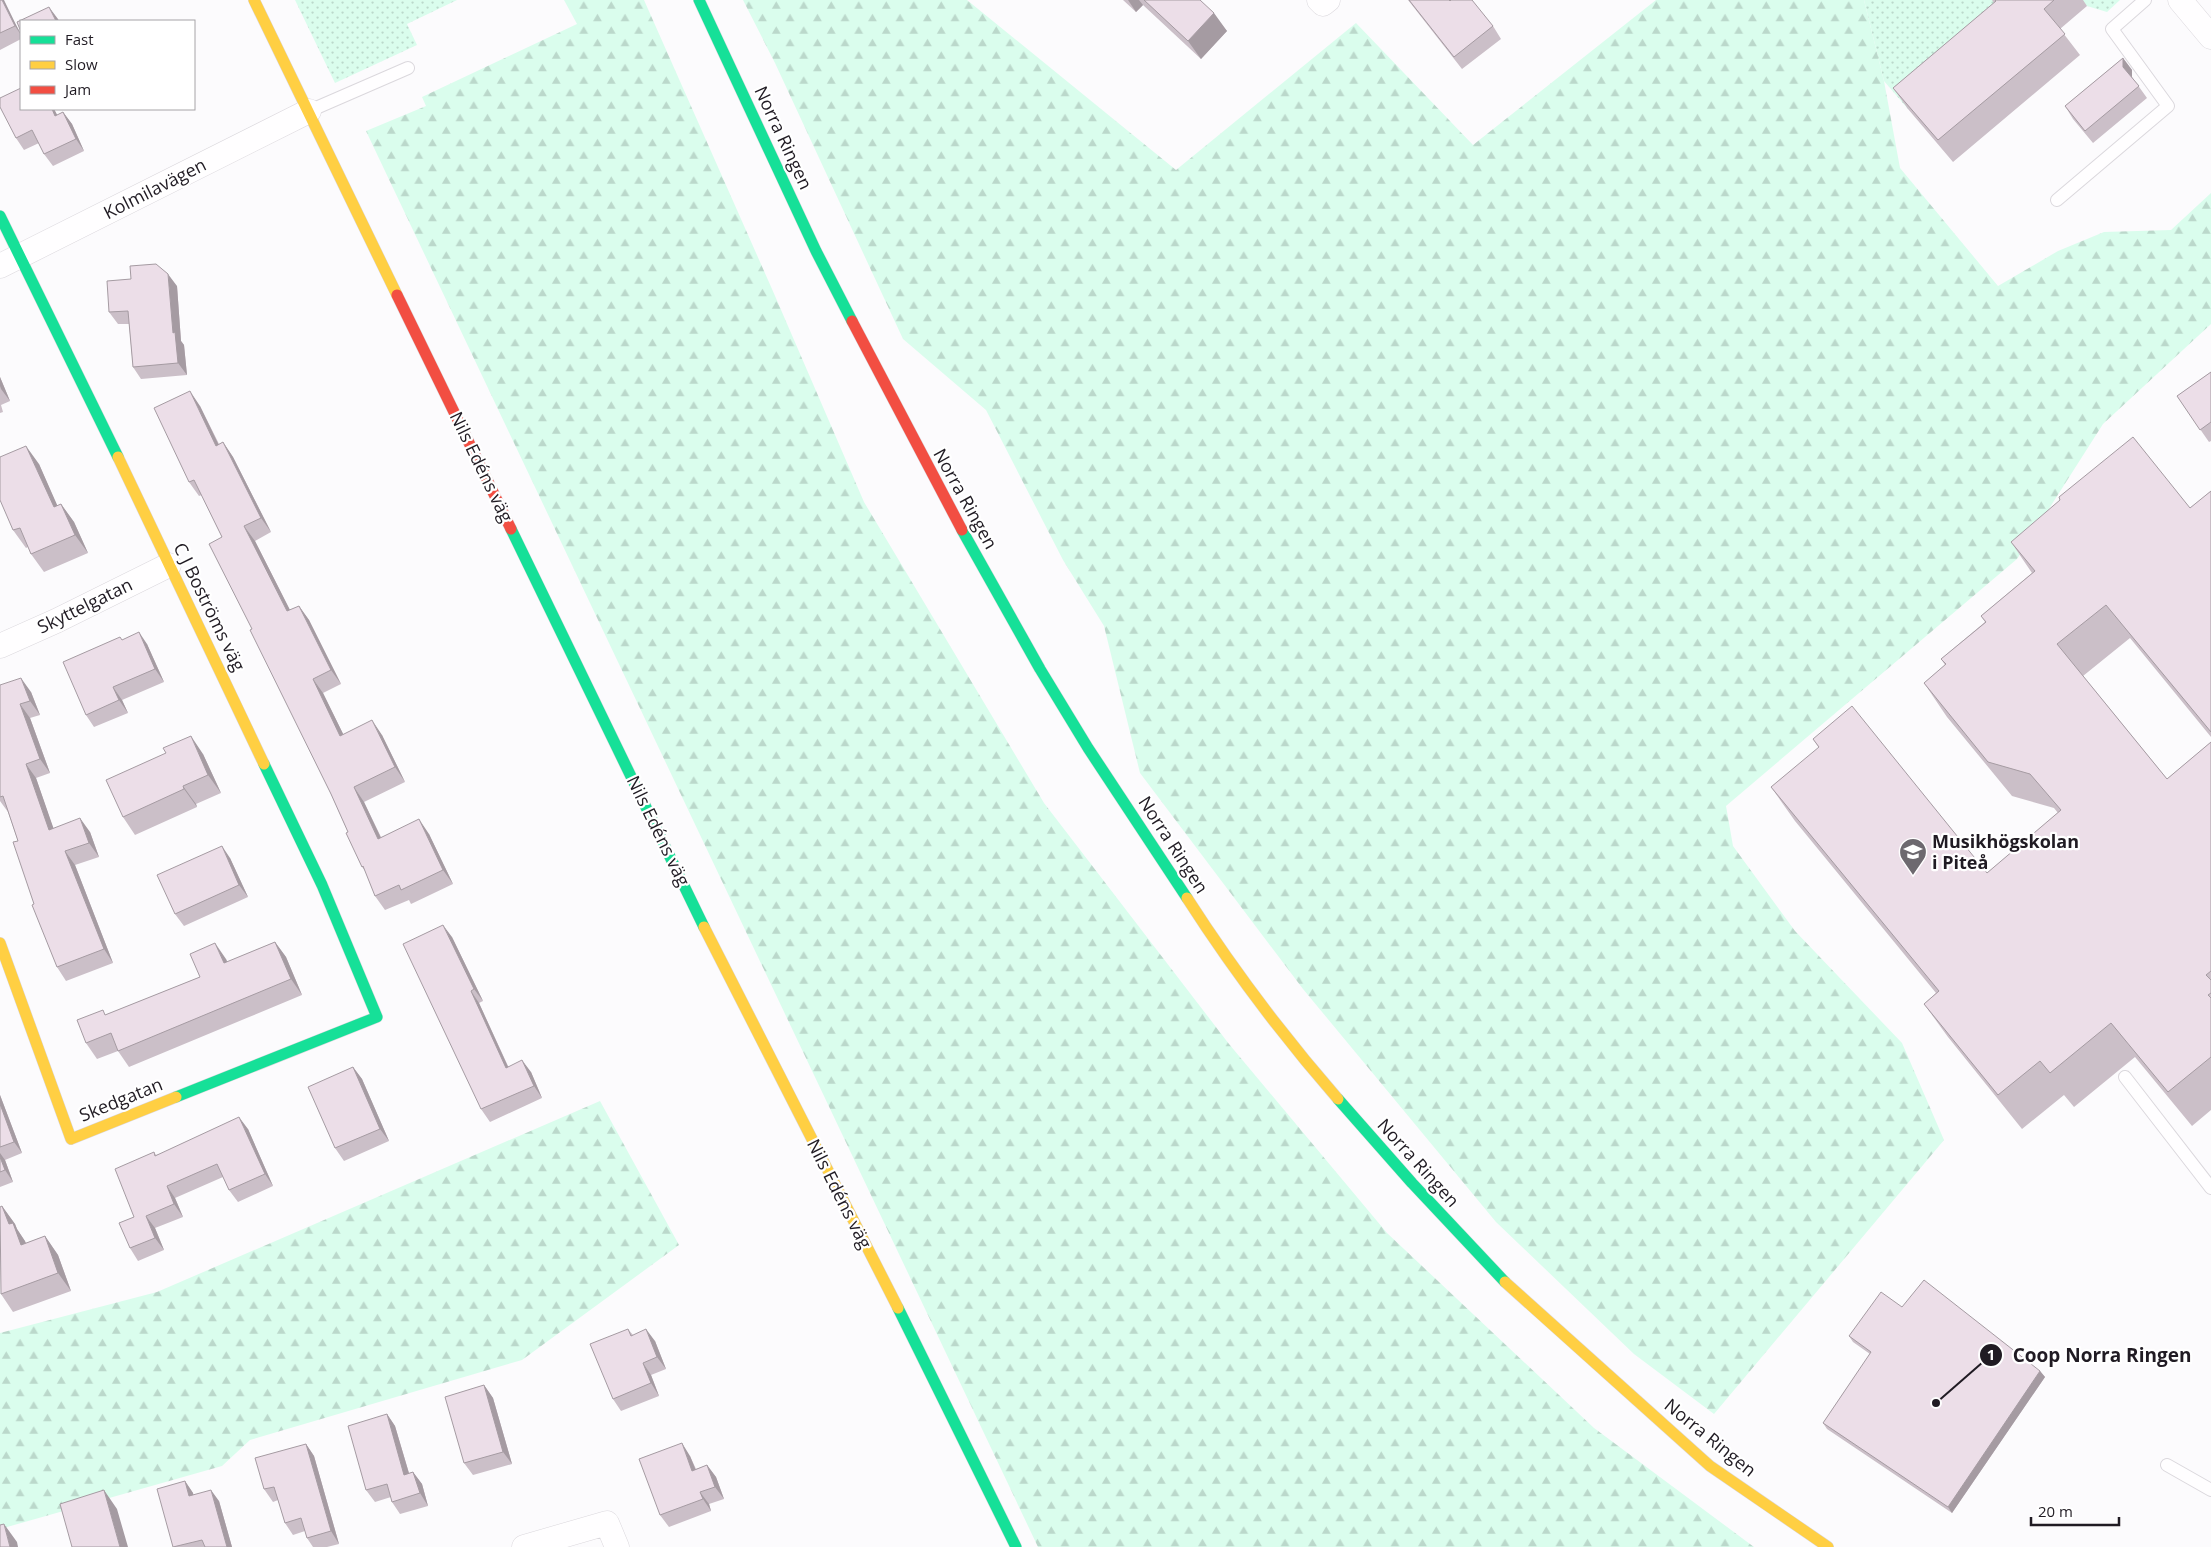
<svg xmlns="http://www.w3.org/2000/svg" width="2211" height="1547" viewBox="0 0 2211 1547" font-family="'Open Sans',sans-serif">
	<defs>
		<pattern id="grass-dots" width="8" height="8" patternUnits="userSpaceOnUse" patternTransform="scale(1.25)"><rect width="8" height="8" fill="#dafded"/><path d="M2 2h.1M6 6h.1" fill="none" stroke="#bbd8cb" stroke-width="1.8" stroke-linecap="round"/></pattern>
		<pattern id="forest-firs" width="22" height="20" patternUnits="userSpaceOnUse" patternTransform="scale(1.25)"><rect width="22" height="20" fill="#dafded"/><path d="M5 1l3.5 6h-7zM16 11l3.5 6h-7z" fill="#bbd8cb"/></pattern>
	</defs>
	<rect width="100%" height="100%" fill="#fcfbfd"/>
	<path fill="url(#grass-dots)" d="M295,0H457L407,24L417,45L335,83Z
		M1864,0H1992L2011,23L1908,109L1884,81Z
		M2082,0H2120L2107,12L2087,6Z"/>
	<path fill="url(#forest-firs)" d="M564,0H644L772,289L864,502L1044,803L1229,1044L1387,1233L1594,1428L1754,1547H1038L366,131L426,106L422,97L577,24Z
		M743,0H967L1176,170L1356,23L1473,145L1656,0H1864L1884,81L1900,168L1998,286L2058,251L2104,232L2171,230L2211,193V324L2103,424L2017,559L1726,806L1733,846L1795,931L1902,1043L1944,1140L1714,1414L1634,1354L1496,1222L1303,989L1140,773L1104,626L1063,560L986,410L903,339L775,63Z
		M600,1101L679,1245L522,1360L250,1440L222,1466L0,1529V1333L157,1292Z"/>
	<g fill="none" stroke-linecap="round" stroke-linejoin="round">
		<defs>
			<path id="lane" d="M309,111L408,68
				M2057,200L2168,106L2112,29L2145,0
				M2125,1077L2211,1188
				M2167,1465L2211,1490"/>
			<path id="street" d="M1319,0L1323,4L1328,0
				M2180,0L2211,37
				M0,266L309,111
				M0,646L56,621L169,565
				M524,1547L607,1523L617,1547"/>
			<path id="fast" d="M699,0L816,251L852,321
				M0,216L118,457
				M511,529L704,927
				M962,530L1040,669L1088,748L1187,898
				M176,1097L377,1017L322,885L264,764
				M1338,1099L1412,1183L1505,1282
				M898,1308L1016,1547"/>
			<path id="slow" d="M254,0L397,295
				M118,457L264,764
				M1187,898C1232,968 1283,1036 1338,1099
				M704,927L898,1308
				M0,943L71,1139L176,1097
				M1505,1282L1710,1466L1828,1547"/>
			<path id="jam" d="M397,295L511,529
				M852,321L962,530"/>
		</defs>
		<use href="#lane" stroke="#dbd8dd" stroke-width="14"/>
		<use href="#street" stroke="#dbd8dd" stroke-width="25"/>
		<use href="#fast" stroke="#dbd8dd" stroke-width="12"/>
		<use href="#slow" stroke="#dbd8dd" stroke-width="12"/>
		<use href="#jam" stroke="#dbd8dd" stroke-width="12"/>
		<use href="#lane" stroke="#fffeff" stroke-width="12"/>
		<use href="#street" stroke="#fffeff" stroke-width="24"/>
		<use href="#fast" stroke="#16e098" stroke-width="11"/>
		<use href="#slow" stroke="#ffcf43" stroke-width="11"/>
		<use href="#jam" stroke="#f24e42" stroke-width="11"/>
	</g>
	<path fill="#cbbfc8" d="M0,0L21,33V39L0,50Z
		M1123,0H1200L1227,31L1201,59L1143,5L1136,12Z
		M1408,0H1449L1493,26L1501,39L1462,69Z
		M1992,0H2083L2087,6L2060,29L2080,55L1953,162L1908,109L1893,88L1994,3Z
		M2123,58L2132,70V77L2147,98L2093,143L2073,119L2065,106Z
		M21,109H54L57,115L63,112L72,124L84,151L53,166L44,154L39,143L24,150L16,138Z
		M177,286L181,341L184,345L187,375L141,379L133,367L129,324H118L109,312Z
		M2211,372V441L2209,442L2177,396Z
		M0,377L10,401L1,405L3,412L0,413Z
		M200,406L219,444L223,442L233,457L271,532L255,541L290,610L299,606L309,620L341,684L323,693L343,734L382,735L405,782L364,802L381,837L429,834L453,884L411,904L409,900L385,910L375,896L366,872L362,867L348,832L331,794L252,629L222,537L202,495L199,496L189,482Z
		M39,464L57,506L61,504L74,522L88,553L44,572L31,554L28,547L26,548L13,530Z
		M2211,491V737L2130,638L2083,676L2167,779L2211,742V1110L2192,1126L2135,1057L2074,1107L2064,1095L2022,1129L1948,1037L1924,1004L1936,993L1795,821L1771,787L1819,748L1813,739L1987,873L2058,813L2054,808L2012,796L1947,717L1924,683L1945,665L1941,659L1985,622L1981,616L2032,573L2011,542L2190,508Z
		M122,640L147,644L164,682L122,700L128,713L94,727L86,715Z
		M0,685L31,692L40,715L30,718L50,773L36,778L53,828L90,832L99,857L75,865L113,963L66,981L57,967L34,904L18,841L8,812L0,801Z
		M203,754L221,793L196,804L197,807L135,835L123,817Z
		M230,858L248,897L184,926L175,914Z
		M452,937L483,1001L479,1003L508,1066L531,1072L542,1098L490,1122L481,1109Z
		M275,942L286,957L302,995L129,1067L118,1051L97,1059L86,1043L106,1015L200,977L226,959L227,962Z
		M353,1067L362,1079L389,1141L344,1161L335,1148Z
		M0,1095L22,1153L5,1160L13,1182L0,1187Z
		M248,1129L273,1186L238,1202L229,1190L223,1177L175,1198L183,1217L155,1228L164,1250L138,1261L130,1248L134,1217L154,1152L156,1155Z
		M2,1206L15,1224L17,1229L26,1243L45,1236L58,1255L71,1291L13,1312L1,1294Z
		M628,1329L633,1335L655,1341L666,1369L651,1375L659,1396L621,1411L613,1399Z
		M1849,1336L2040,1371L2045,1377L1952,1513L1827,1429L1823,1423L1870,1354L1853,1342Z
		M484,1385L493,1398L512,1464L473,1475L464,1463Z
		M387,1414L395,1426L409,1473L413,1472L422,1484L428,1506L400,1514L392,1502L391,1497L375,1502L366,1490Z
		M306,1444L314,1456L339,1544L327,1547H313L307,1538L305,1531L293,1535L285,1523L278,1500L273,1502L264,1489Z
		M690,1456L696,1469L707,1465L716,1477L724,1499L709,1504L711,1511L669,1527L660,1515Z
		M185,1481L193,1493V1495L219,1501L232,1547H173Z"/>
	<path fill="#a59ba2" d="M2,0H4L21,35L15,26Z
		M1128,0H1139L1143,5L1136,12Z
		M49,7L58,19L59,21H56Z
		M1214,13L1227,31L1201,59L1188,41Z
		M2123,58L2132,70V79L2123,67Z
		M52,109H54L64,128L55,116Z
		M63,112L72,124L84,151L76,139Z
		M168,274L177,286L181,341L184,345L187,375L178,363L173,333Z
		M0,377L10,401L1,389L0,386Z
		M190,391L200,406L226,460L216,446Z
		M223,442L233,457L271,532L261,518Z
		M26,446L39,464L66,525L54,507Z
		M61,504L74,522L88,553L75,535Z
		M244,526L255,541L298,626L287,611Z
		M299,606L309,620L341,684L331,670Z
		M139,632L147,644L164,682L155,669Z
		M21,678L31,692L40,715L30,701Z
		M313,679L323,693L351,750L340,736Z
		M113,687L122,700L128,713L119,700Z
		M20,704L30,718L50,773L40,759Z
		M372,720L382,735L405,782L395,767Z
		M191,736L203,754L221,793L208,775Z
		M26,764L36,778L59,844L49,830Z
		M183,786L196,804L197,807L184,789Z
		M354,787L364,802L388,853L378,839Z
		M80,818L90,832L99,857L89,843Z
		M419,819L429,834L453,884L443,870Z
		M222,846L230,858L248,897L239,885Z
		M65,851L75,865L113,963L104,949Z
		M443,925L452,937L483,1001L474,989Z
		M275,942L286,957L302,995L291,979Z
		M215,943L226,959L235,979L224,963Z
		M471,991L479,1003L514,1080L506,1068Z
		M522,1060L531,1072L542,1098L534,1086Z
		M353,1067L362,1079L389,1141L380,1129Z
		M0,1095L22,1153L14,1142L0,1104Z
		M239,1117L248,1129L273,1186L265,1174Z
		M0,1153L5,1160L13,1182L5,1170L0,1157Z
		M167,1186L175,1198L183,1217L174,1204Z
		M2,1206L15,1224L17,1229L25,1241L33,1263L21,1245L9,1224Z
		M146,1216L155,1228L164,1250L155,1238Z
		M45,1236L58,1255L71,1291L58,1273Z
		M646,1329L655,1341L666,1369L657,1357Z
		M643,1363L651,1375L659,1396L651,1383Z
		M2040,1371L2045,1377L1952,1513L1948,1507Z
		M484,1385L493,1398L512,1464L503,1452Z
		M387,1414L395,1426L413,1487L404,1475Z
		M682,1443L690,1456L701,1483L692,1471Z
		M306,1444L314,1456L339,1544L331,1531Z
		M707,1465L716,1477L724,1499L715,1487Z
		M413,1472L422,1484L428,1506L420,1493Z
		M185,1481L193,1493L197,1508L189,1496Z
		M104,1490L117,1509L128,1547H120Z
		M211,1490L219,1501L232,1547H227Z
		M700,1492L709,1504L711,1511L703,1499Z
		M4,1524L17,1542L18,1547H10Z"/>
	<path fill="#ecdee8" stroke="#a59ba2" d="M0,0H2L15,26L0,33Z
		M1144,0H1200L1214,13L1188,41Z
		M1409,0H1449L1450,1L1451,0H1472L1493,26L1454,57Z
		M1995,0H2054L2044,9L2065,34L1938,140L1893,88L1996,1Z
		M49,7L56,21H21V32L17,22Z
		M2123,58V67L2139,86L2085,131L2065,106Z
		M21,88V109H52L55,116L63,112L76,139L44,154L32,130L16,138L0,107V98Z
		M156,264L168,274L173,333L175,332L178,363L133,367L128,311L109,312L107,281L131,279L130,266Z
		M2211,372V422L2200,430L2177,396Z
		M190,391L216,446L223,442L261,518L244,526L287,611L299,606L331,670L313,679L340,736L372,720L395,767L354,787L378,839L419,819L443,870L401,890L399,885L375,896L363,866L362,867L346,833L348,832L331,794L250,630L252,629L209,544L222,537L194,480L189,482L154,408Z
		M2133,437L2190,508L2211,491V732L2106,605L2057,644L2167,779L2211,742V971L2206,975L2211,980V993L2208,995L2211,998V1057L2168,1092L2111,1023L2050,1073L2040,1061L1998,1095L1924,1004L1939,991L1771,787L1819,747L1813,739L1852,706L1987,873L2061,810L2030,774L1988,762L1924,683L1946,664L1941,659L1986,622L1981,616L2035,571L2011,542L2060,500L2059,497Z
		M26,446L54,507L61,504L75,535L31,554L20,528L13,530L0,500V457Z
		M139,632L155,669L113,687L119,700L86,715L63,662L120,637L122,640Z
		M21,678L30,701L20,704L40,759L26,764L49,830L80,818L89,843L65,851L104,949L57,967L32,905L34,904L13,842L18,841L3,796L0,797V685Z
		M191,736L208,775L183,786L184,789L123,817L106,780L166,753L163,748Z
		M222,846L239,885L175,914L157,875Z
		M443,925L474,989L471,991L506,1068L522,1060L534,1086L481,1109L403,944Z
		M275,942L291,979L118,1051L111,1033L86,1043L77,1020L103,1010L105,1015L200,977L190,954L215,943L224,963Z
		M353,1067L380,1129L335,1148L308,1087Z
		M0,1104L14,1142L0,1147Z
		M239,1117L265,1174L229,1190L217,1164L167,1186L174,1204L146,1216L155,1238L130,1248L119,1223L134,1217L115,1169L154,1152L155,1156Z
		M0,1157L5,1170L0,1172Z
		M2,1206L9,1224L13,1223L21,1245L45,1236L58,1273L1,1294L0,1207Z
		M1924,1280L2040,1371L1948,1507L1823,1423L1871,1352L1849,1336L1881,1292L1902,1307Z
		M628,1329L631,1336L646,1329L657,1357L643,1363L651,1383L613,1399L590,1344Z
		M484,1385L503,1452L464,1463L445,1397Z
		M387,1414L404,1475L413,1472L420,1493L392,1502L387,1484L366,1490L348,1426Z
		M682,1443L692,1471L707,1465L715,1487L700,1492L703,1499L660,1515L639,1459Z
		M306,1444L331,1531L307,1538L301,1518L285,1523L274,1487L264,1489L255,1458Z
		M185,1481L189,1496L211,1490L227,1547H205L202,1540L173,1547L157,1489Z
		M104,1490L120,1547H72L60,1504Z
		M4,1524L10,1547H0V1525Z"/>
	<defs>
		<symbol id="university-pin" viewBox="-11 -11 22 30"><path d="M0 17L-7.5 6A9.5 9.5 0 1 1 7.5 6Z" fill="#6d696f" stroke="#fff"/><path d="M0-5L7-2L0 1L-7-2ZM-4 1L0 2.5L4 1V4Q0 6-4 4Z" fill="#fff"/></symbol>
	</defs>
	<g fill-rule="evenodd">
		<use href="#university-pin" x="1897" y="836" width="32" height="43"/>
	</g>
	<g text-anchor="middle" stroke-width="4.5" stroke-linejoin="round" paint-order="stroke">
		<g font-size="18" fill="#201b23" stroke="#fff">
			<text transform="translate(783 138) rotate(65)" y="6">Norra Ringen</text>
			<text transform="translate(155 189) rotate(-27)" y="6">Kolmilavägen</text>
			<text transform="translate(481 467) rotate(64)" y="6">Nils Edéns väg</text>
			<text transform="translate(965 499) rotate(61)" y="6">Norra Ringen</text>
			<text transform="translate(85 606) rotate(-26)" y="6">Skyttelgatan</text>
			<text transform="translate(209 607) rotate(64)" y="6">C J Boströms väg</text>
			<text transform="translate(658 831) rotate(64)" y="6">Nils Edéns väg</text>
			<text transform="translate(1173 845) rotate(57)" y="6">Norra Ringen</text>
			<text transform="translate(121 1100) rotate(-22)" y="6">Skedgatan</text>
			<text transform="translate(1418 1163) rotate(48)" y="6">Norra Ringen</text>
			<text transform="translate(839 1194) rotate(63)" y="6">Nils Edéns väg</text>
			<text transform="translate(1710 1438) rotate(39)" y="6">Norra Ringen</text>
		</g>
		<g font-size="18" font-weight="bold" fill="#201b23" stroke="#fff" text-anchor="start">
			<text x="1932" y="848">Musikhögskolan<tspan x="1932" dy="21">i Piteå</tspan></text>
		</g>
	</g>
	<path fill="none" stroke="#201b23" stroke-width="2" d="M1936 1403L1991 1355"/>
	<g fill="#201b23" stroke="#fff" stroke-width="2">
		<circle cx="1936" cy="1403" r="5"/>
		<circle cx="1991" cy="1355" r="12"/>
	</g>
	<g font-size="15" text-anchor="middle" font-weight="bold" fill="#fff">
		<text x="1991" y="1360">1</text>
	</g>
	<g font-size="19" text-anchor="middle" font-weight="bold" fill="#201b23" stroke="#fff" stroke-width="4.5" stroke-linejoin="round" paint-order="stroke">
		<text x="2102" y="1362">Coop Norra Ringen</text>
	</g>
	<rect x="20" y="20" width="175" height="90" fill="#ffffff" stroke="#a6a4a7"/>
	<rect x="30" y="36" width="25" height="8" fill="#16e098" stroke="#a6a4a7"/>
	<text x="65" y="45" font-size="15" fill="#201b23">Fast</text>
	<rect x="30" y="61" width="25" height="8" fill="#ffcf43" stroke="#a6a4a7"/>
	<text x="65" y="70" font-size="15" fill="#201b23">Slow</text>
	<rect x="30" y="86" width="25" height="8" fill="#f24e42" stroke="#a6a4a7"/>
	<text x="65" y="95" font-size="15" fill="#201b23">Jam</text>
	<path d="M2031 1517v8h88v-8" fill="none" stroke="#201b23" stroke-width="2.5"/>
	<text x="2038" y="1517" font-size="15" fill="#201b23" stroke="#ffffff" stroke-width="4" paint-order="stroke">20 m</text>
</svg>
